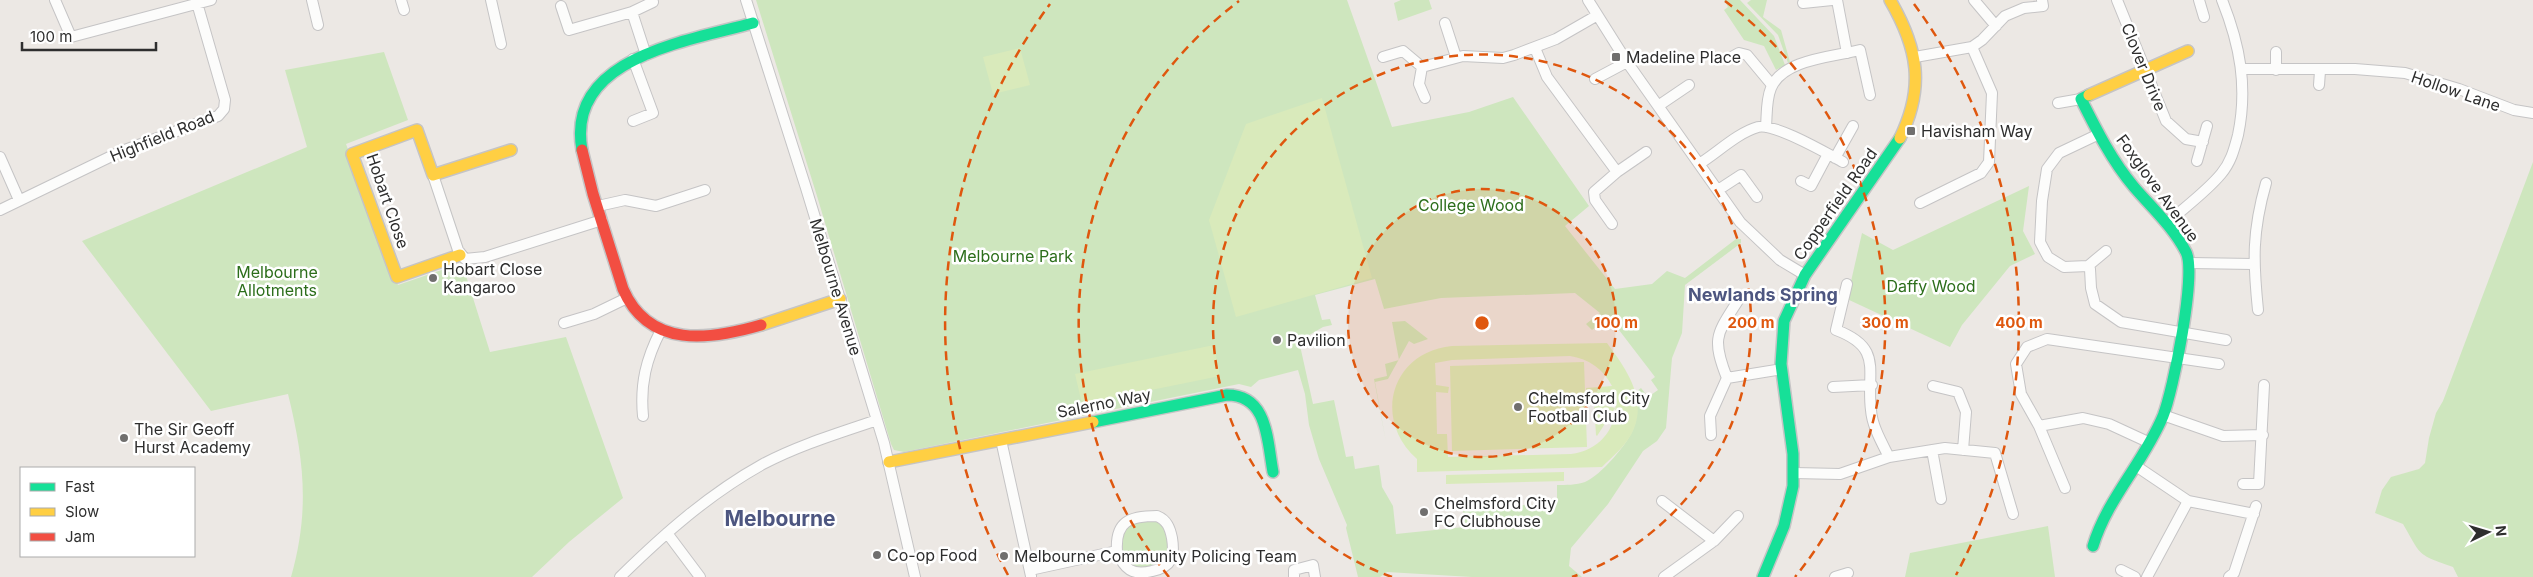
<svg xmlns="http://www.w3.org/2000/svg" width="2533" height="577" viewBox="0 0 2533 577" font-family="Inter,sans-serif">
	<rect width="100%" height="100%" fill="#ece8e4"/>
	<path fill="#cee6be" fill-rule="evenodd" d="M756,0H1347L1392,127L1469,112L1513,97L1589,206L1565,226L1615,289L1652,284L1667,271L1685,278L1736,239H1741V243L1685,285L1682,333L1672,358L1666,428L1657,441L1643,451L1608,504L1571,548L1569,566L1582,577H1472L1387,572L1380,577H1358L1346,528L1347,525L1319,459L1309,425L1305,394L1298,370L1259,380L1251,387L1239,384L904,452L894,450L891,444L817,196ZM1375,279L1384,309L1441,298L1575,293L1600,313L1586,324L1592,330L1609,317L1655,377L1651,380L1658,390L1648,397L1641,388L1636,392C1636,404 1638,416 1634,427C1629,443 1600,476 1585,482C1576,485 1566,485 1557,485V504L1463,507L1464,527L1396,534L1393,506L1382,487L1379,465L1355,469L1353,456L1346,457L1334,400L1313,404L1299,341L1323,327L1332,325L1330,319L1322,320L1315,295Z
		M1401,0H1429L1432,9L1398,21L1394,3Z
		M1724,0H1740L1774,36L1785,65L1776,70L1764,46L1744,40L1724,10L1728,7Z
		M1751,0H1767L1763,17L1781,30L1790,62L1788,63L1778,35L1747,3Z
		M384,52L408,120L346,144L398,285L462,263L490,352L566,337L623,498L569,542L532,577H291C310,511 304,459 288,394L211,411L82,241L307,147L285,70Z
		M2533,162V577H2458L2453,567C2417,554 2422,557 2403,524L2375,513L2382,490L2391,477L2419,469L2425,463L2429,438L2436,413L2443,401Z
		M2029,186L2023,231L2035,254L2010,266L1962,325L1950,347L1847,299L1862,233L1893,250Z
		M1405,321L1428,339L1414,344L1409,341L1388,379L1375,382L1386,442L1374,379L1387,376L1385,364L1399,360L1392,322Z
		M1157,520L1165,526L1171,549L1164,564L1136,570C1123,558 1119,548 1122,531L1131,523Z
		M2048,526L2055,577H1905L1910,553Z"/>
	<path fill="#d9eabb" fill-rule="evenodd" d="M1020,48L1030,85L993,94L983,57Z
		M1322,98L1372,278L1236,317L1209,220L1246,124Z
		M1607,343C1627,370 1651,403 1629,438C1622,449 1611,458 1602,467L1417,472V459C1372,419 1391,352 1452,346ZM1570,356C1589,359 1603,369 1612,386L1586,388L1587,394L1614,392C1621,423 1603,450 1571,454L1448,457L1447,434H1437L1436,392L1448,393L1449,387L1436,385L1435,363L1452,360Z
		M1214,345L1220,376L1082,404L1075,374Z
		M1584,362L1587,447L1452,451L1450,366Z
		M1594,403L1615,408L1597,436L1596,435Z
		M1564,472V481L1446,484V475Z"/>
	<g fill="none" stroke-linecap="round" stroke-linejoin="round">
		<defs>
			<path id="street" d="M55,0L71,37L211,0
				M312,0L318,25
				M401,0L404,10
				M491,0L501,44
				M746,0L806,188L884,443L915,577
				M1588,0L1627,62L1740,222L1780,260L1805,275
				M1837,0L1847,53
				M1974,0L1996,26
				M2117,0L2166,121L2186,139L2203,142
				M2199,0L2204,17
				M1803,3L1832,0
				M561,6L569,30L632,12L646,55
				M632,12L653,2
				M1445,23L1456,57
				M1535,48L1547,77L1617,172L1594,192L1595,200L1612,224
				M2276,52V70
				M1383,57L1403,51L1422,67
				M1915,57L1972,47L1982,40L2005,16L2024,8L2043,6L2042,0
				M1728,59L1739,53L1747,55L1772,85
				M2243,69H2355L2405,73L2459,89L2514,110L2533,113
				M1595,79L1627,62
				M2319,85L2320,71
				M1425,98L1419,84L1422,67L1463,56L1503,58L1514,55L1556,39L1596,16
				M2058,103L2081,99
				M1658,106L1689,85
				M633,121L653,113L633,59
				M1766,127C1767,114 1766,100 1771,88C1783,59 1833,57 1860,50L1870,95
				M1948,134L1990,132
				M2099,134L2059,153L2047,169L2042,201L2040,242L2048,257L2064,267L2088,266L2090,269L2091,288L2095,304L2121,322L2226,340
				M0,157L19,200
				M1835,158L1853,126
				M2197,161L2207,126
				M1699,164C1717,153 1737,133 1758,127C1775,123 1826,153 1843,162
				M1617,172L1646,152
				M433,175L458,250L465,259L485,257L602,220
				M1801,181L1811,186L1828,154
				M1718,190L1741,175L1757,197
				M1920,203L1981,173L1989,162L1992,93L1972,47
				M598,206L625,200L656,206L705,190
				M0,210L122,151L218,116L224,109L225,100L197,3
				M2167,223C2185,207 2206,192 2221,174C2231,162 2234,150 2238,135C2248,87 2240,45 2222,0
				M2190,263L2253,264
				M2088,266L2106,251
				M1847,284L1836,330C1884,348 1866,371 1871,410C1872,426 1882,443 1889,457
				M1739,299C1717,334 1711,337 1727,378L1782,369
				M2258,310C2253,261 2252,232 2266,183
				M564,323L594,314L627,298
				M1933,386L1958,392L1966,412L1963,450
				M1833,387L1872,385
				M2163,415L2223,436L2263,435
				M643,416C640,384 646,359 661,330
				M2039,426L2065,488
				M1711,435L1710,416L1727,378
				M1001,440L1031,576
				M2148,442L2109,424L2083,418L2039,426L2021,394L2016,364L2027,347L2047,339L2219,364
				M1932,450L1941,499
				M2136,466L2188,501L2254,514
				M1794,473L1840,474L1889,457L1945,448L1995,453L2013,514
				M2243,484H2259L2264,385
				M1662,501L1714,541L1664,577
				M667,533L700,577
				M1714,541L1738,516
				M1030,570L1117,551C1124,569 1132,576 1152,571C1172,567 1175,557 1172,538C1170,528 1167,520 1157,516C1130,516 1115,521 1117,551
				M2121,570L2135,577
				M620,577C664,534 709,494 763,464C799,445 839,433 877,420
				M1294,577V570L1313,565L1315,577
				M1835,577L1848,573
				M2147,577L2188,501
				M2229,577L2234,573L2256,506"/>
			<path id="fast" d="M2089,95L2081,99C2096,129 2112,161 2134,187C2152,208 2173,227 2186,252C2197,273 2173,391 2163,416C2144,462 2107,499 2093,546
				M582,150C565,57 689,41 753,23
				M1093,422L1227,395C1268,395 1267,440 1273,472
				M1763,577L1784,526L1793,486V454L1781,364L1784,321L1805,275L1900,138"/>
			<path id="slow" d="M1890,0C1918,48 1925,87 1900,138
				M2089,95L2188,51
				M460,255L397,277L352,154L417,130L433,175L511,150
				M761,325L840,299
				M889,462L1093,422"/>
			<path id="jam" d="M582,150L593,194L623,289C649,349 710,340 761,325"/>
		</defs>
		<use href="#street" stroke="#c5c4c5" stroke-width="12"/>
		<use href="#fast" stroke="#c5c4c5" stroke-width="14"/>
		<use href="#slow" stroke="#c5c4c5" stroke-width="14"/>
		<use href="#jam" stroke="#c5c4c5" stroke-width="14"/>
		<use href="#street" stroke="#fcfcfb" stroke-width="10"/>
		<use href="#fast" stroke="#16e098" stroke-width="11"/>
		<use href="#slow" stroke="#ffcf43" stroke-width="11"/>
		<use href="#jam" stroke="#f24e42" stroke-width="11"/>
	</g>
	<circle cx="1482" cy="323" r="134" fill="#df570e" fill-opacity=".12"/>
	<g fill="none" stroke="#df570e" stroke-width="2.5" stroke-dasharray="9 6">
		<circle cx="1482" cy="323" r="134"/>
		<path d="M1392 577A269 269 0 1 1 1572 577"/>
		<path d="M1169 577A403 403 0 0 1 1239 1M1725 1A403 403 0 0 1 1795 577"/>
		<path d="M1008 575A537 537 0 0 1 1050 4M1914 4A537 537 0 0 1 1956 575"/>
	</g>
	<g fill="#706f6e" stroke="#fff" stroke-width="2">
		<rect x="1611" y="52" width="10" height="10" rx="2.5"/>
		<rect x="1906" y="126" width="10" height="10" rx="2.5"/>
		<circle cx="433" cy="278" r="5"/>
		<circle cx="1277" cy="340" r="5"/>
		<circle cx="1518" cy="407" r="5"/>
		<circle cx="124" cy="438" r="5"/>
		<circle cx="1424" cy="512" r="5"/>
		<circle cx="877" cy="555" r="5"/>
		<circle cx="1004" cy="556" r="5"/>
	</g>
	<g text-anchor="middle" stroke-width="5" stroke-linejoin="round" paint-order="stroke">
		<g font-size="16" fill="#2e2e2e" stroke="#fff" text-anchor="start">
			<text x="1626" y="63">Madeline Place</text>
			<text x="1921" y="137">Havisham Way</text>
			<text x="443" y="275">Hobart Close<tspan x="443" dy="18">Kangaroo</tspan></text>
			<text x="1287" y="346">Pavilion</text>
			<text x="1528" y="404">Chelmsford City<tspan x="1528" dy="18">Football Club</tspan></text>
			<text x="134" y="435">The Sir Geoff<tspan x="134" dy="18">Hurst Academy</tspan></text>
			<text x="1434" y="509">Chelmsford City<tspan x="1434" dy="18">FC Clubhouse</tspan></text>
			<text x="887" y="561">Co-op Food</text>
			<text x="1014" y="562">Melbourne Community Policing Team</text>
		</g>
		<g font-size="16" fill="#2e2e2e" stroke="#fff">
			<text transform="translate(2144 67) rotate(68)" y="6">Clover Drive</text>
			<text transform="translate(2456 91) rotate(19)" y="6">Hollow Lane</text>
			<text transform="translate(162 136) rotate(-22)" y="6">Highfield Road</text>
			<text transform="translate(2158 188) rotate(54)" y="6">Foxglove Avenue</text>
			<text transform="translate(388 201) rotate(71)" y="6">Hobart Close</text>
			<text transform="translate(1835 204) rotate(-55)" y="6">Copperfield Road</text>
			<text transform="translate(836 287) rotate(73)" y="6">Melbourne Avenue</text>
			<text transform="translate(1104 403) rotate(-11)" y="6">Salerno Way</text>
		</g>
		<g font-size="16" fill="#2c6e1b" stroke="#fff">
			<text x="1471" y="211">College Wood</text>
			<text x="1013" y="262">Melbourne Park</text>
			<text x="277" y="278">Melbourne<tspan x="277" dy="18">Allotments</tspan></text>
			<text x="1931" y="292">Daffy Wood</text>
		</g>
		<g font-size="18" font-weight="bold" fill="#4d5680" stroke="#fff">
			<text x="1763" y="301">Newlands Spring</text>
		</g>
		<g font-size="21" font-weight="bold" fill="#4d5680" stroke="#fff">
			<text x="780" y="526">Melbourne</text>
		</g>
	</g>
	<circle cx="1482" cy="323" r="8" fill="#df570e" stroke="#fff" stroke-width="2.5"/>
	<g font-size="15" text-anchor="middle" font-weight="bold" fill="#df570e" stroke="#fff" stroke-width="5" stroke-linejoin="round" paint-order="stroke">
		<text x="1616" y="328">100 m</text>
		<text x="1751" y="328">200 m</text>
		<text x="1885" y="328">300 m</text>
		<text x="2019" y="328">400 m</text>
	</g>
	<rect x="20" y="467" width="175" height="90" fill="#ffffff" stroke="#ababab"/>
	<rect x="30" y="483" width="25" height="8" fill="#16e098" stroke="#ababab"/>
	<text x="65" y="492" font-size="15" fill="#2e2e2e">Fast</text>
	<rect x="30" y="508" width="25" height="8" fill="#ffcf43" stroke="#ababab"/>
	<text x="65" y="517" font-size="15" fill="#2e2e2e">Slow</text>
	<rect x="30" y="533" width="25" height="8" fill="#f24e42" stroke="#ababab"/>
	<text x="65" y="542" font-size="15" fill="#2e2e2e">Jam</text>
	<g transform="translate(2488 532) rotate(85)" stroke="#ffffff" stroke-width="4" paint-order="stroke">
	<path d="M0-4L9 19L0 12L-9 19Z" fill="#2e2e2e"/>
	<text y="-8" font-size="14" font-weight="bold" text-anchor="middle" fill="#2e2e2e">N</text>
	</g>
	<path d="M22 42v8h134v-8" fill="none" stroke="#2e2e2e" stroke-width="2.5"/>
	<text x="30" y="42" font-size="15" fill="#2e2e2e" stroke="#ffffff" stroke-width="4" paint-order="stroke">100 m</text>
</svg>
